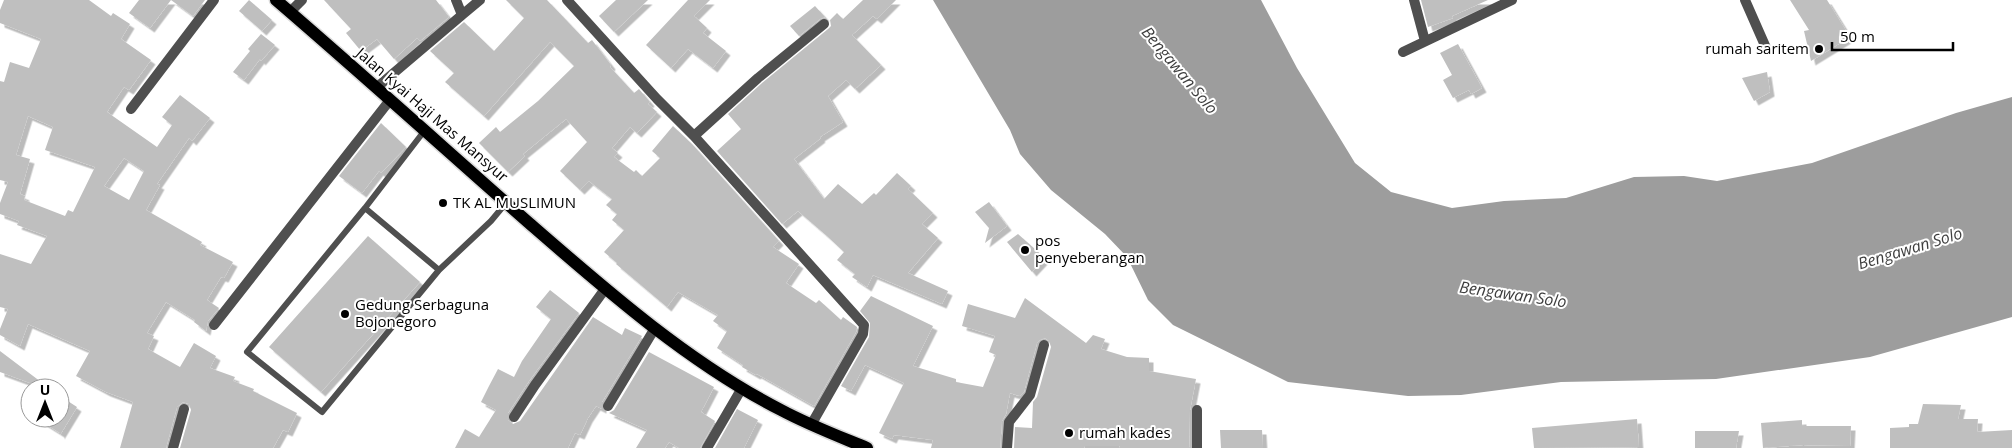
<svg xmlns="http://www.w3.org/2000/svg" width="2012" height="448" viewBox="0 0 2012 448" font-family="'Open Sans',sans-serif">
	<defs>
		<filter id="shadow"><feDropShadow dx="4.5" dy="4.5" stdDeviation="0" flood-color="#0004"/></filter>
	</defs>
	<rect width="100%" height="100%" fill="#fff"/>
	<path fill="#9d9d9d" d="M933,0H1261L1297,68L1355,163L1391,192L1452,208L1504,201L1566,198L1634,177L1684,176L1717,181L1812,163L1956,113L2012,97V317L1870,357L1716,379L1561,382L1461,395L1408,396L1288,382L1173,325L1148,300L1127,257L1105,234L1051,190L1020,154L1010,130Z"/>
	<path fill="#bfbfbf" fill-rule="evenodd" filter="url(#shadow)" d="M4,0H89L111,16L113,13L130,24L121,39L151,60L129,90L124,87L107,112L157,147L172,125L162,117L180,95L210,118L192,141L189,138L157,184L160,185L146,210L202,242L200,245L233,262L224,278L221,277L207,300L219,308L208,321L206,331L194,322L195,320L166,302L147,333L154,336L148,349L180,367L194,343L216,356L210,368L235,377L233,381L254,389L253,391L297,413L288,432L283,430L273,448H180L191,410L189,404L183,402L177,407L166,448H120L133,402L106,392L76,376L90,351L28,324L20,346L0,335V329L8,309L0,307V254L31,264L47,236L17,225L19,221L0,214V203L8,182L0,180V81L4,82L10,62L29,68L41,39L0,23V10ZM28,116L53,127L45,150L95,167L73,212L68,210L65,216L24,200L25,196L20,194L30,159L16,155ZM124,158L144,171L129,200L104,186Z
		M139,0H171L150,28L129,13Z
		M171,0H205L193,16Z
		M249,0L272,20L262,31L239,11Z
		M324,0H436L449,17L420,41L417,38L394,59L377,39L361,51L346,33L351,29Z
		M506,0H547L588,43L592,40L611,65L610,67L634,93L639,89L650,102L648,104L657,112L637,133L630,127L612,148L618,153L614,157L634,172L636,170L642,176L660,158L652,151L673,126L692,144L779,241L773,247L799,264L786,283L816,303L819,300L841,320L843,317L857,327L856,332L814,406L757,374L756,375L742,367L743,365L717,348L727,331L713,321L718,315L678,292L667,307L616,264L617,263L604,252L624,230L612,220L617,214L606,205L612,199L589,181L580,190L560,171L587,142L566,119L523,154L525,156L508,172L479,143L496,127L500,132L538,101L574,66L550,42L484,116L445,82L454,73L430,51L464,22L494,51L524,18Z
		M616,0H648L614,32L599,16Z
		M688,0H710L694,16L707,28L703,33L726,51L713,68L688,49L671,68L646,45Z
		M863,0H896L877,19L873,16L852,35L881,65L855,89L846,80L828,96L843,122L820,137L821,138L794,159L824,199L838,184L862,204L874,193L876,195L897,173L911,186L908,189L933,213L922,224L938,238L908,273L948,291L942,304L873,275L867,287L852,277L855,274L837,260L844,252L827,236L798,211L782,224L717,151L741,129L728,114L762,83L828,29L831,26L830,20L837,13L843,19Z
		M1421,0H1488L1452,16L1453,18L1428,27Z
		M1790,0H1827L1850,37L1811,61L1804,31L1809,30Z
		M815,6L825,17L820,19L799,36L790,26Z
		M261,34L275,45L261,61L260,59L244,80L233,72L250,51L248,49Z
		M1458,44L1482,88L1471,94L1469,90L1453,98L1443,80L1452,75L1440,53Z
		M1767,72L1770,92L1754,101L1742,78Z
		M381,123L406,147L381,173L379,171L362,193L339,176Z
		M989,202L1007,226L985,243L989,228L975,212Z
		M1018,234L1045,258L1032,272L1007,242Z
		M368,236L420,282L321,392L269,347Z
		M550,290L579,313L529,381L508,413V420L513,424L520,421L593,317L622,335L625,328L642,336L602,402V409L596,406L588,418L580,435L575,433L568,448H455L465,429L479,437L496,410L481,402L489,386L498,369L514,377L522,361L551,319L536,307Z
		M871,296L933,326L913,366L956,379V382L983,387L996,355L989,352L995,336L962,326L968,304L1015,318L1025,298L1086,343L1093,335L1105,339L1101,349L1127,357L1149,358V371L1196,379L1190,410L1189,448H1119L1120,446H1085L1084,448H1014L1015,427L1032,428L1033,402L1037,397L1051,347L1049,341L1045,338L1040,340L1037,343L1024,392L1020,396L1010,393L1006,414L1002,421L1000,448H931L933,440L894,435L892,439L879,433L904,383L865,365L851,391L841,386L869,337L870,323L860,311Z
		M0,351L45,385L44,388L0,372Z
		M649,352L714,387L701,412L715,421L700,448H679L669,442L665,448H636L647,430L609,413L614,410Z
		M60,396L77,407L60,435V433L36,418H60Z
		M1923,404L1961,405L1958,419H1978L1977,432L2012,430V448H1890V428L1909,427V424H1918Z
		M737,409L758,420L744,448H715Z
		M1637,419L1639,447L1534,448L1532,428Z
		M1802,420V426H1851L1850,446L1803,445L1763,448L1761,423Z
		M1220,430H1262L1263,448H1221Z
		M1695,431H1739L1736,448H1695Z"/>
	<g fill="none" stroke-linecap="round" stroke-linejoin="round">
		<defs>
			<path id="primary" d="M276,0C361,73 445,149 529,223C606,290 689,363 781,410C809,425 838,436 867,448"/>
		</defs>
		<use href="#primary" stroke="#dbdbdb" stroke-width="15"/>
		<path stroke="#4f4f4f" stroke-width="6" d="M425,130L365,208L439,270L491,221L506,203
			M365,208L247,352L322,412L439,270"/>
		<path stroke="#4f4f4f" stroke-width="10" d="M567,0L657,99L694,136L864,325L863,334L811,425
			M1414,0L1425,41
			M1745,0L1767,50
			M290,12L302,0
			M462,15L480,0
			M1403,52L1512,0
			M376,88L462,15L456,0
			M131,109L214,0
			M694,136L758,78L824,24
			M214,325L390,100
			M608,406L655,328
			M1197,410V448
			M514,417L535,385L605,289
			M173,448L184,409
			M707,448L742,388
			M1007,448L1009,422L1030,395L1044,345"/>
		<use href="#primary" stroke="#000" stroke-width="12"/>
	</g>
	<g fill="#000" stroke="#fff" stroke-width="2">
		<circle cx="1819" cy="49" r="5"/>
		<circle cx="443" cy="203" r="5"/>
		<circle cx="1025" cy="250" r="5"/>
		<circle cx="345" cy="314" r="5"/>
		<circle cx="1069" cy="433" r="5"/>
	</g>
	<g text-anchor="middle" stroke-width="4" stroke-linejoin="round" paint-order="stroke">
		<g font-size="15" fill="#000" stroke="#fff" text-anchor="start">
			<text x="1809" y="54" text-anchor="end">rumah saritem</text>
			<text x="453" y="208">TK AL MUSLIMUN</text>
			<text x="1035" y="246">pos<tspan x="1035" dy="17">penyeberangan</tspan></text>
			<text x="355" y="310">Gedung Serbaguna<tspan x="355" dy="17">Bojonegoro</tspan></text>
			<text x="1079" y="438">rumah kades</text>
		</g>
		<g font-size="15" fill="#000" stroke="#fff">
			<text transform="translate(432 115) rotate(41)" y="5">Jalan Kyai Haji Mas Mansyur</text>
		</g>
		<g font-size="16" font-style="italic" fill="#3e3e3e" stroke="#fff">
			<text transform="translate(1180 70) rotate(50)" y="6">Bengawan Solo</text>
			<text transform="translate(1910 248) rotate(-17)" y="6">Bengawan Solo</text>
			<text transform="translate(1513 294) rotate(8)" y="6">Bengawan Solo</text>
		</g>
	</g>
	<g transform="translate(45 403)"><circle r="24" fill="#ffffff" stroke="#999999"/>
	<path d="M0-4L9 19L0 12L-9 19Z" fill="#000000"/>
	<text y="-8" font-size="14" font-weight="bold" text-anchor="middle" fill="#000000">U</text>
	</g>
	<path d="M1832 42v8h121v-8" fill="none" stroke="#000000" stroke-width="2.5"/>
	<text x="1840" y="42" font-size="15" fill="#000000" stroke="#ffffff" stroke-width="4" paint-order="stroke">50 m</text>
</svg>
